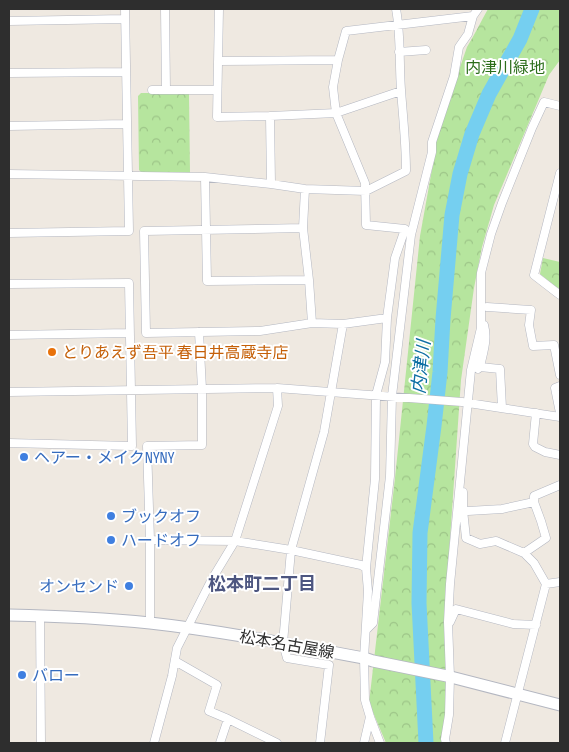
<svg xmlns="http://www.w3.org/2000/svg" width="569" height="752" viewBox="0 0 569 752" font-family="'Sofia Sans Condensed','Noto Sans JP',sans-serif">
	<defs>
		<pattern id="park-crowns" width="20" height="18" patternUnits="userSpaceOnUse" patternTransform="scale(1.25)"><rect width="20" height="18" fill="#b6e59e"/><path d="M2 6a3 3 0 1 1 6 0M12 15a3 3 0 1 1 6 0" fill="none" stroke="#9dc588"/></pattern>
	</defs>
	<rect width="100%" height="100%" fill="#efe9e1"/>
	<path fill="url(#park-crowns)" d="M488,9H560V60L549,75L494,205L482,247L474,288L461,380L447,583V714L443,743H386L369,703L395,478L420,236L436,147L434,142L467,47C475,34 481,21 488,9Z
		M141,93H189L190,173H142L139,170L138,96Z
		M543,258L560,262V289L556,287L540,274Z"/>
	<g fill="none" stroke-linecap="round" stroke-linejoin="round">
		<path stroke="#75cff0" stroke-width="15" d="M426,743L419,603L420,533L434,426L440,372L443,319L452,215L460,174L472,134L489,94L520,39L532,9"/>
		<defs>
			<path id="minor" d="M165,9L166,90
				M219,9L217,117L270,116L271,184
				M9,21L125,19
				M399,52L426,50
				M218,61L338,60
				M9,73L125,72
				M152,90H217
				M270,116L336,113L401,91
				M9,126L127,124
				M560,173L534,275L556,292L560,295
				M9,174L205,177L271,184L305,189L366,191L406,171C406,144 403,117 401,90C399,63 401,35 396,9
				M205,177L207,281L309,280
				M305,189L303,228L309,280L312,323
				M303,228L144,231L146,333L260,331L312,323L343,324L387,318
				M9,233L129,231L125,9
				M9,284L129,283L132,446L9,443
				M487,307L531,310L529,325L533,346L554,345L560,375
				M9,335L129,333
				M480,367L500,369L502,408
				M478,369L480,367C483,352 488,340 484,325
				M560,386L555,388L560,413
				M9,392L277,388L462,402L560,417
				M536,413L533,444L535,447L545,452L560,455
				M463,492V510L466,538L480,544L496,541L524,553L534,563L546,584L560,582
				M463,510L468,511L502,509L534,502
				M150,540L235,541L291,550L361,565L366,568L368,591L364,658L365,700L370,717L380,743
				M524,553L546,538L541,521L534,502V496L560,485
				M366,568L375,479L376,395L385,362L387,318L395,258L405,229L366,225L365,183L336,113L333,87L338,60L346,31L473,16
				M40,616L41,743
				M450,622L456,609L513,624L536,625
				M150,623V540L147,446L202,445V389L199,332
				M366,630L373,623L390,476L392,396L411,235L432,152V142L454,76L459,47L468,34L473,16L478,9
				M175,661L217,685L209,711L228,719L277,743
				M154,743L172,676L177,648L212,579L235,541L278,406L277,388
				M220,743L228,719
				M320,743L329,665L287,658L283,643L291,550L324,432L343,324
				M364,743L370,717
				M446,743L445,739L449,715L450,677L448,622L450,584L471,370L481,328V273L491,234L502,203L532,128L544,102L560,106
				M505,743L546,584"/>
			<path id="secondary" d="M9,615C56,616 103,618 150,623C222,631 293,645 364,658L373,661L447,676L560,705"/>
		</defs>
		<use href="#minor" stroke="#b4b7c1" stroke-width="9"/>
		<use href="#secondary" stroke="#b4b7c1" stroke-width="13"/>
		<use href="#minor" stroke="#fff" stroke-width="8"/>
		<use href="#secondary" stroke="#fff" stroke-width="11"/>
	</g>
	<circle fill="#e8710a" stroke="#fff" stroke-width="2" cx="52" cy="352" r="5"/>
	<g fill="#3f7fe0" stroke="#fff" stroke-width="2">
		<circle cx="24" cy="457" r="5"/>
		<circle cx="111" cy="516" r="5"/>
		<circle cx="111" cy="540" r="5"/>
		<circle cx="129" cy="586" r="5"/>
		<circle cx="22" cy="675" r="5"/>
	</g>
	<g text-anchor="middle" stroke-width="4" stroke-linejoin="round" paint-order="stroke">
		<g font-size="16" fill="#2c6e1b" stroke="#fff">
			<text x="505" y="73">内津川緑地</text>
		</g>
		<g font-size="16" fill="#c56008" stroke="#fff" text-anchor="start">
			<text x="62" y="358">とりあえず吾平 春日井高蔵寺店</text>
		</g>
		<g font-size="16" fill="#366cbe" stroke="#fff" text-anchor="start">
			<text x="34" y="463">ヘアー・メイクNYNY</text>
			<text x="121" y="522">ブックオフ</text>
			<text x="121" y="546">ハードオフ</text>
			<text x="119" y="592" text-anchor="end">オンセンド</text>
			<text x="32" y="681">バロー</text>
		</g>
		<g font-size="16" fill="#2e2e2e" stroke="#fff">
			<text transform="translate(287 644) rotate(10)" y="6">松本名古屋線</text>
		</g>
		<g font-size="18" font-style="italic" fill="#0d6fa3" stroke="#fff">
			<text transform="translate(421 367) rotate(-84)" y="6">内津川</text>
		</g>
		<g font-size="18" font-weight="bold" fill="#4d5680" stroke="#fff">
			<text x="262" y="590">松本町二丁目</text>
		</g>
	</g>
	<rect width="569" height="752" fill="none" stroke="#2e2e2e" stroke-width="20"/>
</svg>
